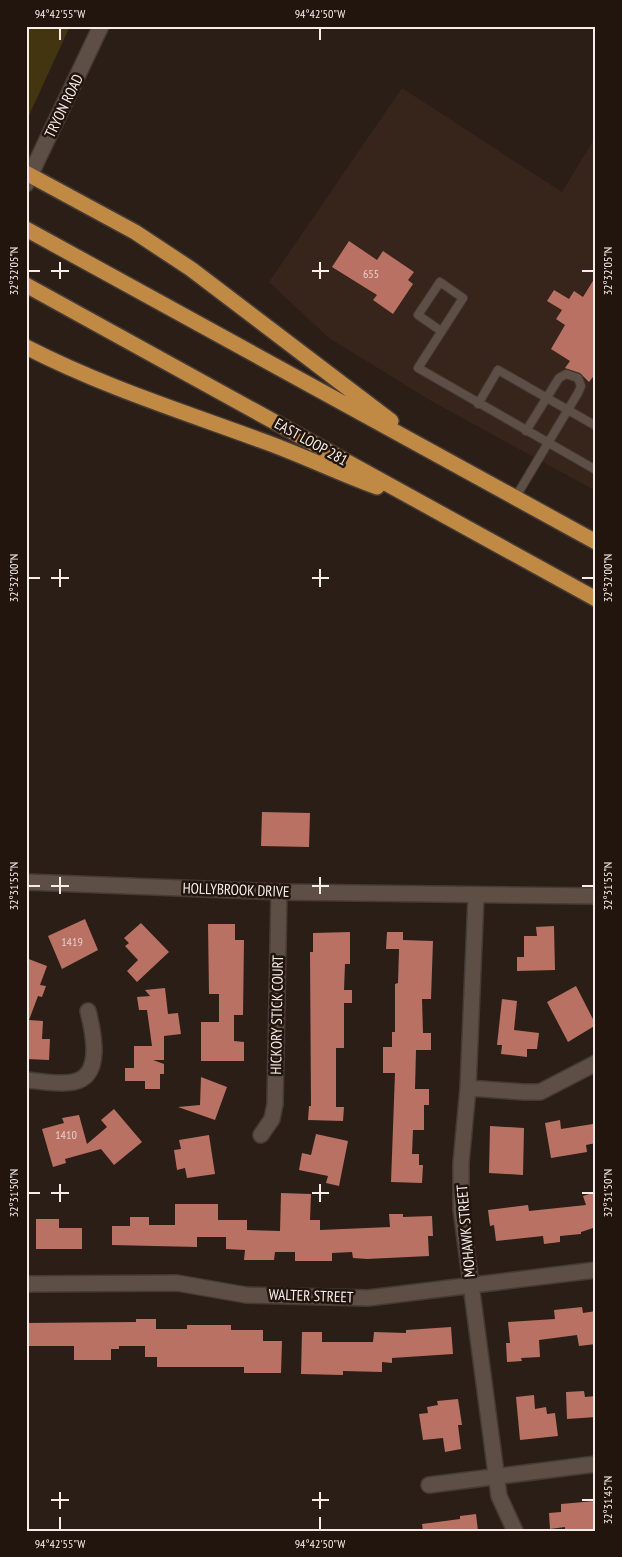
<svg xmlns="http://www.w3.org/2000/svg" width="622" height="1557" viewBox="0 0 622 1557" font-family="'PT Sans Narrow',sans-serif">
	<rect width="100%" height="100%" fill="#2a1e17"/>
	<path fill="#37251b" d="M402,88L562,192L596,136V491L433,402L329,338L269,282Z"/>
	<path fill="#423510" d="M26,26H70L26,122Z"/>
	<path fill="#b97164" d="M349,241L377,260L383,251L414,272L408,280L413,284L393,314L373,300L377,295L332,267Z
		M596,276V373L589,382L580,373L565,368L570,361L551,349L565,325L556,319L562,310L547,301L554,290L569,299L574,291L583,297Z
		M262,812L310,813L309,847L261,846Z
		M85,919L98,950L62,969L48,936Z
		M141,923L169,952L137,982L127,971L138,960L125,946L129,943L124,938Z
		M208,924H235V940H244L243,1015H234V1041L244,1042V1061H201V1022H219V994H209Z
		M554,926L555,970L517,971V957H524V936H537L536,927Z
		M350,932V964H345L344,990H352V1003H344V1048H336V1107H344L343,1121L308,1120L309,1106H311L310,952H313V933Z
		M387,932H403V940L433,941L431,999H422L423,1033H431V1050H416L415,1089H429V1105H424V1130H413L412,1154H419V1165H423L422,1183L391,1182L395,1073H383V1047H392V1032H395V984L398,983L399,949H386Z
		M26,958L47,966L40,985L46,986L42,997L38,996L29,1020L43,1021L42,1039H50L49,1060L26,1059Z
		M576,986L596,1025L568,1042L547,1002Z
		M165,988L168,1014L178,1013L181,1034L164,1036V1060H153L164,1064V1074H160V1089H145V1081H125V1068H134V1046H152L147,1010H139L137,997L150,996L145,990Z
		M502,999L517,1001L514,1030L539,1033L537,1049H527V1057L501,1054L502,1045H497Z
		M201,1077L227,1087L215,1120L178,1107L200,1105Z
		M114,1109L142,1142L114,1165L101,1149L65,1159L66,1163L53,1167L42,1129L64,1123L62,1118L79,1115L87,1144L107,1127L101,1120Z
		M560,1120L561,1129L593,1124L596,1143L586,1145L587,1152L551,1158L545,1123Z
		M490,1126L524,1128L523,1175L489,1173Z
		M316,1134L348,1141L339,1186L326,1183L328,1176L299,1170L302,1153L311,1155Z
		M209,1135L215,1174L187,1178L185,1168L177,1170L174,1150L181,1149L179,1140Z
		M596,1192V1227L581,1232V1234L560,1236V1242L544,1244L543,1236L496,1241L494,1225L490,1226L488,1210L528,1205L529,1211L586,1205L583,1196Z
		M281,1193L311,1194L310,1220H320V1230L390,1227L389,1214H403V1217L432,1216L433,1236H428L429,1256L367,1259L353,1258L352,1252L332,1253V1261H295V1252H275L274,1260H244L245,1250L226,1249V1237H197V1247L112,1245V1226H130V1217H149V1225H175V1204H218V1220H247V1230L280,1231Z
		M36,1219H59V1228H82V1249H36Z
		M582,1307L583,1313L596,1311V1344L579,1346L577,1335L539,1340L540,1357L521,1358L522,1361L507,1362L506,1343H510L508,1322L555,1319L554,1310Z
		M136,1319H156V1329H187V1325H231V1330H263V1341H282L281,1373H244V1367H157V1357H145V1346H119V1349H111V1360H74V1346H26V1323L136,1322Z
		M451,1327L453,1354L392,1358V1363L382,1362V1372L343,1371V1375L301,1374L302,1332H322V1342H373L374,1332L406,1333V1330Z
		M584,1391L585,1397L596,1396V1417L567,1419L566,1392Z
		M534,1395L535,1409L546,1407L547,1414L555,1413L558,1436L520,1440L516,1397Z
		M458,1399L462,1425H458L461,1449L445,1452L443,1438L423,1440L419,1414L428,1413L427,1407L438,1405L437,1401Z
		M595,1501L596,1531H565V1527L550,1529L549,1513L561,1512V1504Z
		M476,1514L478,1531H423L422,1524L460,1519V1516Z"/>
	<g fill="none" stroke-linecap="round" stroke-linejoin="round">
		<defs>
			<path id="service" d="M441,331L418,315L440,282L463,298L418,368L596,470
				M478,404L498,370L596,426
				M515,498L578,393L581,386L578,378L566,374L559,378L526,431"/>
			<path id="minor" d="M476,896L468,1088L461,1163V1209L499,1496L515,1531
				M26,1080C41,1081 59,1085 73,1082C104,1077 93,1031 88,1011
				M468,1088L524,1092H540L596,1063
				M261,1135L272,1119L275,1104L279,892
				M26,1284L177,1283L246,1295L368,1298L596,1270
				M429,1485L596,1464"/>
			<path id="tertiary" d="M26,184L101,26
				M26,882L279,892L596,896"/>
			<path id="trunk" d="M26,173L135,232L191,269L391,421
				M26,229L596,542
				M26,285L596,599
				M26,347C102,386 181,411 260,440C300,454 338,473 377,487"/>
		</defs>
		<use href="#service" stroke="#453a35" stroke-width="10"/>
		<use href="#minor" stroke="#453a35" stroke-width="18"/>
		<use href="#tertiary" stroke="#453a35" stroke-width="18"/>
		<use href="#trunk" stroke="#453a35" stroke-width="18"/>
		<use href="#service" stroke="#5d4e46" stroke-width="8"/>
		<use href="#minor" stroke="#5d4e46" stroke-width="15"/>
		<use href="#tertiary" stroke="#5d4e46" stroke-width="15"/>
		<use href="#trunk" stroke="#c18a44" stroke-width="15"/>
	</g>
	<path fill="none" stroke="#f6ede8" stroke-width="2" d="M60,28V40M320,28V40M60,262V279M320,262V279M28,271H40M51,271H69M312,271H329M582,271H594M60,569V587M320,569V587M28,578H40M51,578H69M312,578H329M582,578H594M60,877V894M320,877V894M28,886H40M51,886H69M312,886H329M582,886H594M60,1184V1202M320,1184V1202M28,1193H40M51,1193H69M312,1193H329M582,1193H594M60,1492V1509M320,1492V1509M51,1500H69M312,1500H329M582,1500H594M60,1517V1530M320,1517V1530"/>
	<g text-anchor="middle" stroke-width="5" stroke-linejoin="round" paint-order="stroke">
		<g font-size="12" fill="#e7cec7">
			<text x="371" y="278">655</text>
			<text x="72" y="946">1419</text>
			<text x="66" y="1139">1410</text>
		</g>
		<g font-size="15" fill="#f6ede8" stroke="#21150e">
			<text transform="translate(64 106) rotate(-64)" y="5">TRYON ROAD</text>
			<text transform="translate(311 442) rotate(29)" y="5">EAST LOOP 281</text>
			<text transform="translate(236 890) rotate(2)" y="5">HOLLYBROOK DRIVE</text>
			<text transform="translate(277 1015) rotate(-89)" y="5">HICKORY STICK COURT</text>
			<text transform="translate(466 1231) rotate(-95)" y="5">MOHAWK STREET</text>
			<text transform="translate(311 1296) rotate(2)" y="5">WALTER STREET</text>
		</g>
	</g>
	<rect width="622" height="1557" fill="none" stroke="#21150e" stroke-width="55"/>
	<rect x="28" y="28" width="566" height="1502" fill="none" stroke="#f6ede8" stroke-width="2"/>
	<g font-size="12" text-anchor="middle" fill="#f6ede8">
		<text x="60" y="18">94°42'55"W</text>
		<text x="320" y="18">94°42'50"W</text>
		<text transform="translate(14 271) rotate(-90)" y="4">32°32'05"N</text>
		<text transform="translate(608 271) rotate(-90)" y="4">32°32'05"N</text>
		<text transform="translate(14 578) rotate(-90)" y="4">32°32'00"N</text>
		<text transform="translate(608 578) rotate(-90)" y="4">32°32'00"N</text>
		<text transform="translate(14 886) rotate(-90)" y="4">32°31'55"N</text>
		<text transform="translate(608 886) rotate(-90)" y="4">32°31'55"N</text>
		<text transform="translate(14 1193) rotate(-90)" y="4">32°31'50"N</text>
		<text transform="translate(608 1193) rotate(-90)" y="4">32°31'50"N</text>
		<text transform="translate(608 1500) rotate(-90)" y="4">32°31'45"N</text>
		<text x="60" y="1548">94°42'55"W</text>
		<text x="320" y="1548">94°42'50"W</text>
	</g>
</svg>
